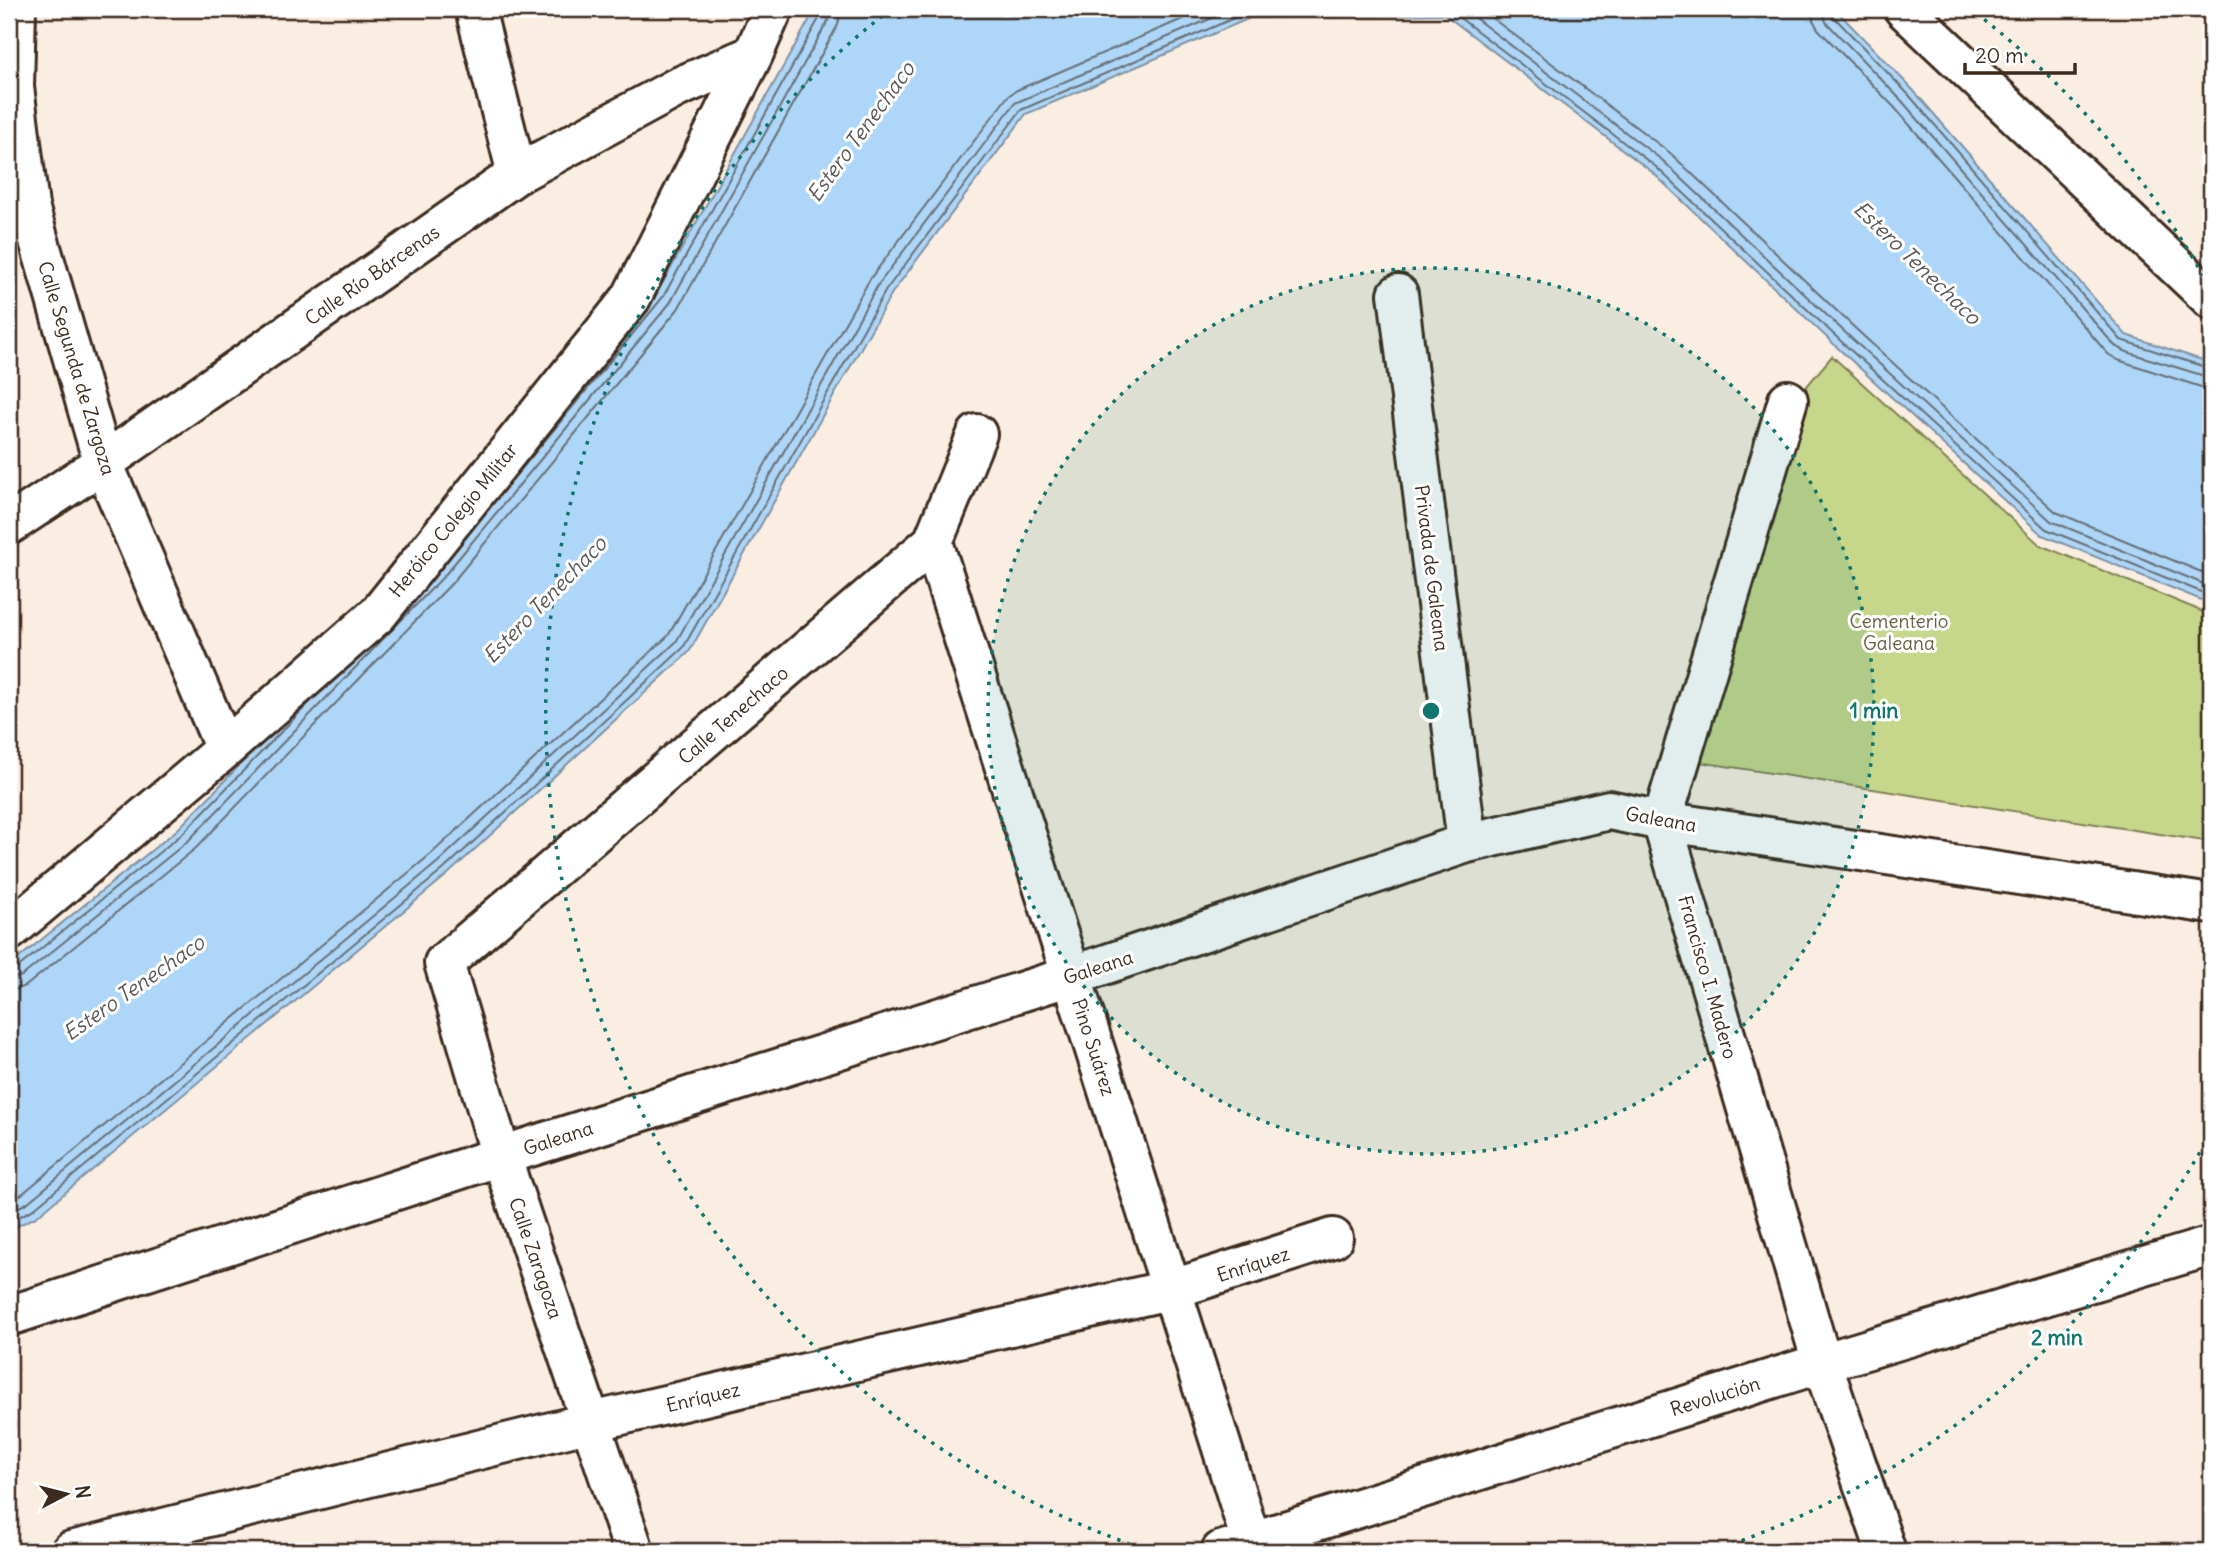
<svg xmlns="http://www.w3.org/2000/svg" width="2220" height="1560" viewBox="0 0 2220 1560" font-family="Delius,sans-serif">
	<rect width="100%" height="100%" fill="#faeee2"/>
	<filter id="ink" filterUnits="userSpaceOnUse"><feTurbulence type="fractalNoise" baseFrequency=".0143" numOctaves="2"/><feDisplacementMap in="SourceGraphic" scale="14" xChannelSelector="R" yChannelSelector="G"/><feConvolveMatrix kernelMatrix="1 2 1 2 8 2 1 2 1" color-interpolation-filters="sRGB"/></filter>
	<g filter="url(#ink)">
		<path fill="#c6d78b" stroke="#808054" stroke-width="2" d="M1832,356L2040,545L2211,615V842L1693,761L1807,386Z"/>
		<path fill="#add6f8" stroke="#7f91a1" stroke-width="2" d="M818,9H1835L1913,90L2126,335L2211,363V604L2042,535L1840,350L1652,172L1444,14L1250,18L1026,114L892,293L689,652L448,874L36,1217L9,1230V966L178,829L432,566L657,293L812,15Z"/>
		<g fill="none" stroke-linecap="round" stroke-linejoin="round">
			<path stroke="#696f75" stroke-width="2" d="M1448,9L1656,167L1845,345L2046,529L2211,596
				M1463,9L1662,160L1851,338L2051,521L2211,587
				M1480,9L1669,152L1858,331L2056,512L2211,576
				M1811,9L1813,20L1818,29L1894,107L2108,354L2118,360L2201,387L2211,388
				M1822,9L1826,22L1901,100L2115,346L2127,352L2211,378
				M1831,9L1833,16L1908,94L2121,340L2211,369
				M519,472L663,297L821,15L822,9
				M9,971L16,969L182,834L311,701
				M9,979L22,976L188,841L444,576L670,303L829,19L831,9
				M9,990L17,989L27,985L196,848L452,583L678,309L838,25L841,9
				M9,1201L22,1194L431,854L668,636L870,279L1008,96L1017,90L1206,9
				M9,1212L27,1203L438,862L676,642L878,285L1015,103L1233,9
				M9,1222L32,1210L444,869L683,648L886,290L1021,110L1248,12L1378,9"/>
			<defs>
				<path id="minor" d="M16,9L14,87L29,206L103,463L225,749
					M475,9L517,174
					M1904,9L2211,299
					M1398,294L1467,843
					M1788,400L1662,821L1822,1363L1886,1551
					M9,525L103,463L517,174L676,88L753,55
					M933,542C1040,879 1150,1214 1254,1551
					M9,931L225,749L378,614L631,298L753,55L773,9
					M9,1316L501,1156L1071,976L1467,843L1609,810L1662,821L2211,904
					M71,1551L591,1422L1173,1289L1333,1238
					M634,1551L501,1156L444,963L933,542L977,434
					M1221,1551L1822,1363L2211,1246"/>
			</defs>
			<use href="#minor" stroke="#3b2a1e" stroke-width="44"/>
			<use href="#minor" stroke="#fff" stroke-width="38"/>
		</g>
	</g>
	<circle cx="1431" cy="711" r="443" fill="#0f766e" fill-opacity=".12"/>
	<g fill="none" stroke="#0f766e" stroke-width="3.5" stroke-dasharray="3.5 7">
		<circle cx="1431" cy="711" r="443"/>
		<path d="M2210 1134A886 886 0 0 1 1712 1551M1150 1551A886 886 0 0 1 886 13M1976 13A886 886 0 0 1 2210 288"/>
	</g>
	<g text-anchor="middle" stroke-width="6" stroke-linejoin="round" paint-order="stroke">
		<g font-size="19" fill="#3b2a1e" stroke="#fff">
			<text transform="translate(372 275) rotate(-35)" y="7">Calle Río Bárcenas</text>
			<text transform="translate(77 368) rotate(73)" y="7">Calle Segunda de Zargoza</text>
			<text transform="translate(453 520) rotate(-51)" y="7">Heróico Colegio Militar</text>
			<text transform="translate(1432 568) rotate(83)" y="7">Privada de Galeana</text>
			<text transform="translate(733 715) rotate(-41)" y="7">Calle Tenechaco</text>
			<text transform="translate(1661 819) rotate(10)" y="7">Galeana</text>
			<text transform="translate(1098 967) rotate(-18)" y="7">Galeana</text>
			<text transform="translate(1708 977) rotate(74)" y="7">Francisco I. Madero</text>
			<text transform="translate(1094 1047) rotate(72)" y="7">Pino Suárez</text>
			<text transform="translate(558 1138) rotate(-18)" y="7">Galeana</text>
			<text transform="translate(536 1258) rotate(71)" y="7">Calle Zaragoza</text>
			<text transform="translate(1253 1264) rotate(-18)" y="7">Enríquez</text>
			<text transform="translate(1715 1396) rotate(-17)" y="7">Revolución</text>
			<text transform="translate(703 1397) rotate(-13)" y="7">Enríquez</text>
		</g>
		<g font-size="19" fill="#655e3f" stroke="#fff">
			<text x="1899" y="628">Cementerio<tspan x="1899" dy="22">Galeana</tspan></text>
		</g>
		<g font-size="21" font-style="italic" fill="#585554" stroke="#fff">
			<text transform="translate(861 132) rotate(-54)" y="7">Estero Tenechaco</text>
			<text transform="translate(1917 263) rotate(44)" y="7">Estero Tenechaco</text>
			<text transform="translate(545 600) rotate(-46)" y="7">Estero Tenechaco</text>
			<text transform="translate(134 988) rotate(-35)" y="7">Estero Tenechaco</text>
		</g>
	</g>
	<circle cx="1431" cy="711" r="10" fill="#0f766e" stroke="#fff" stroke-width="3.5"/>
	<g font-size="21" text-anchor="middle" font-weight="bold" fill="#0f766e" stroke="#fff" stroke-width="6" stroke-linejoin="round" paint-order="stroke">
		<text x="1874" y="718">1 min</text>
		<text x="2057" y="1345">2 min</text>
	</g>
	<rect width="2220" height="1560" fill="none" stroke="#fff" stroke-width="35"/>
	<rect x="18" y="18" width="2185" height="1525" fill="none" stroke="#3b2a1e" stroke-width="2.5" filter="url(#ink)"/>
	<g transform="translate(66 1494) rotate(83)" stroke="#ffffff" stroke-width="5" paint-order="stroke">
	<path d="M0-5L12 26L0 18L-12 26Z" fill="#3b2a1e"/>
	<text y="-10" font-size="19" font-weight="bold" text-anchor="middle" fill="#3b2a1e">N</text>
	</g>
	<path d="M1965 63v10h110v-10" fill="none" stroke="#3b2a1e" stroke-width="3.5"/>
	<text x="1975" y="63" font-size="21" fill="#3b2a1e" stroke="#ffffff" stroke-width="5" paint-order="stroke">20 m</text>
</svg>
